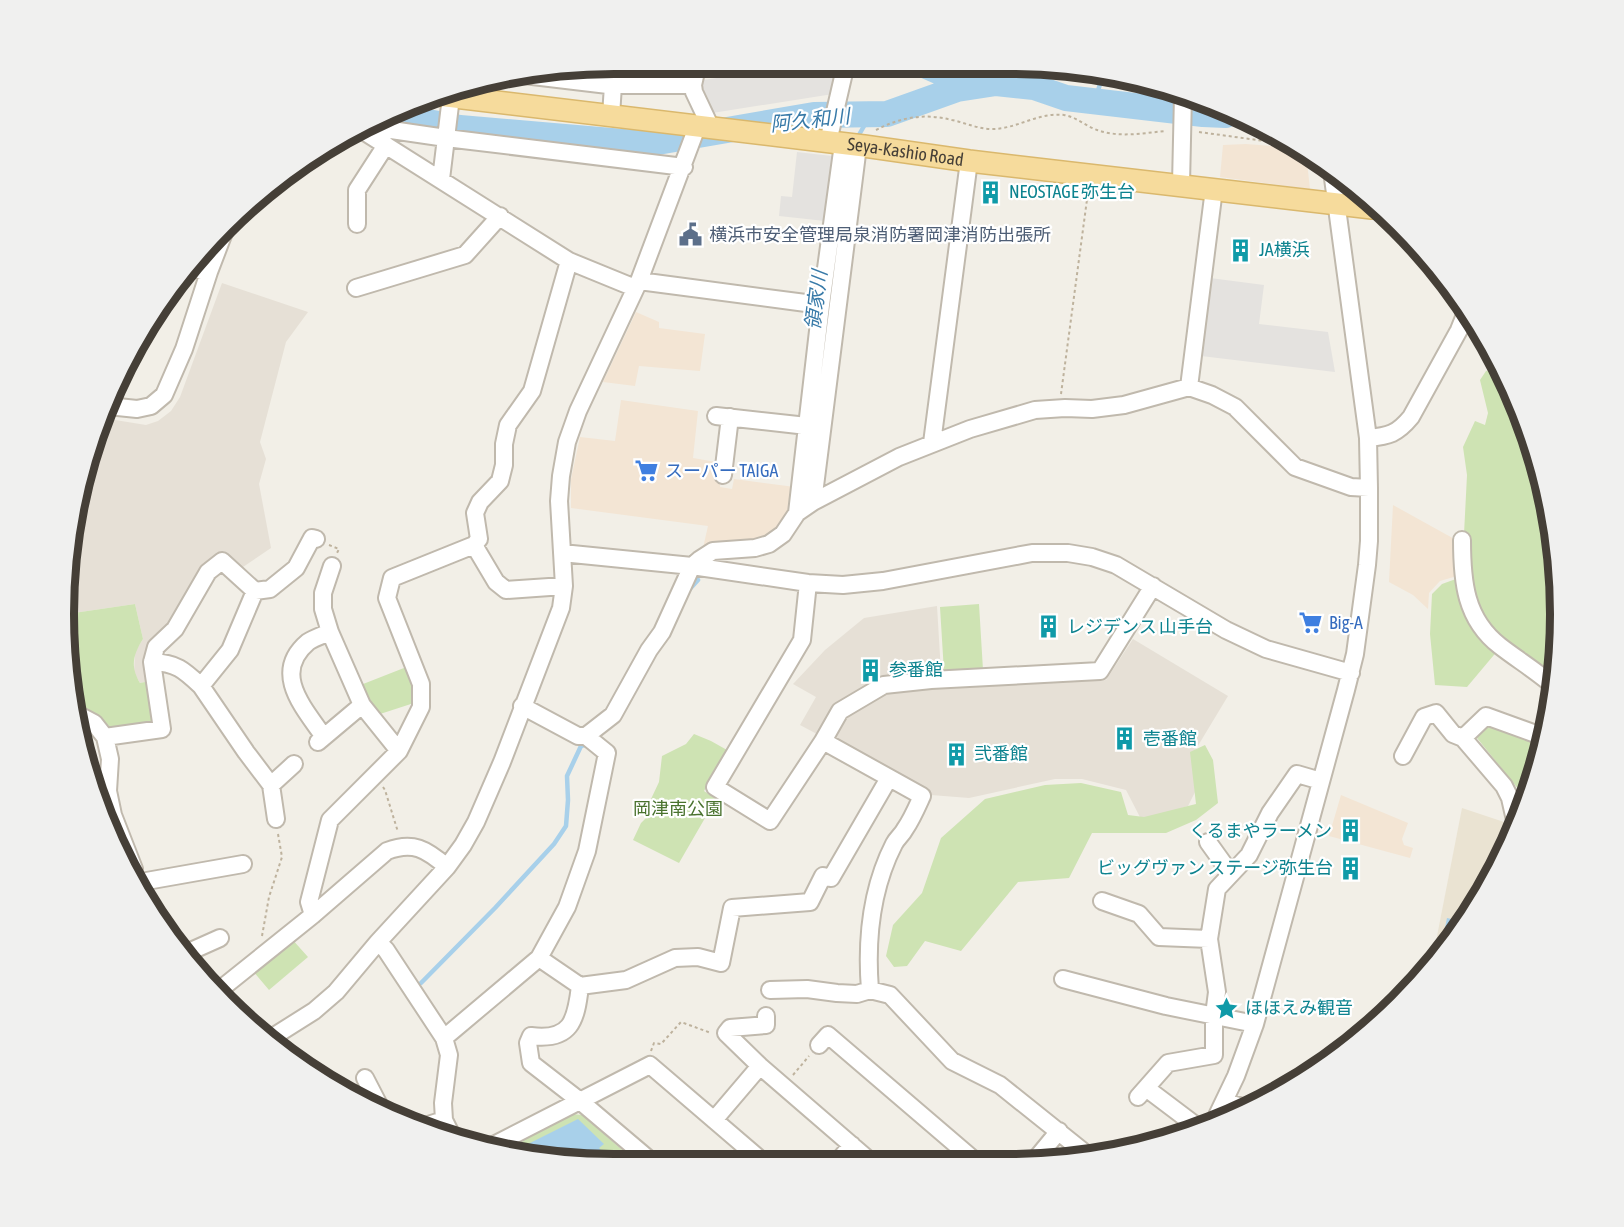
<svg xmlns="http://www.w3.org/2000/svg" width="1624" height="1227" viewBox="0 0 1624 1227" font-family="'Asap Condensed','Noto Sans JP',sans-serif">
	<rect width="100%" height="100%" fill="#f2efe7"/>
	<path fill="#e6e0d6" d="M222,283L308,312L286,342L260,442L266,459L259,484L271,548L237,571L223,555L171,625L150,681L140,683L134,673L135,652L143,639L135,604L67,614L74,506L103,418L146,425L158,421L171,411L180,397Z
		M937,606L942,689L1106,680L1133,639L1228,696L1193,754L1195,792L1188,806L1142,821L1126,790L1082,779H1055L969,798L931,795L800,725L816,697L793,684L825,650L864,618Z"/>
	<path fill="#f3e5d4" d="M1246,144L1272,146L1307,162L1310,189L1220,177L1223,145Z
		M636,312L659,322V328L705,334L700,371L639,366L635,386L603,382Z
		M621,400L698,411L693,458L722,463L720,487L732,489L734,479L795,487L792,513L765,541L703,548L708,526L571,508V479L580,437L615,441Z
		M1393,505L1458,541L1457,576L1440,581L1429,593L1428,609L1413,595L1389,582Z
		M1341,795L1408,823L1402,839L1404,845L1413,848L1410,858L1329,836Z"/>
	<path fill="#eae3d2" d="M1462,808L1516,826L1487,889L1431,967Z"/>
	<path fill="#cee3b3" d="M1502,367L1542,471L1560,578L1556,684L1504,643L1467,687L1435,685L1430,634L1432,594L1442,584L1467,575L1464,534L1467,475L1463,447L1475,421L1485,425L1488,413L1480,380L1486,371Z
		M135,604L143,639C133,655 130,666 140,683L150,681L154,719L150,723L110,727L99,717L75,703L64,650L67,614Z
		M979,604L983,670L944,672L940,607Z
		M409,666L417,684L414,703L377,715L358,686Z
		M1487,724L1542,744L1532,791L1523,809L1519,790L1477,738Z
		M694,734L711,741L727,750L704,791L716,799L679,863L633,840L641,823L646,818L651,799L659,782L662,756L686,744Z
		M1205,745L1213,760L1218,803L1196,820L1166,833H1092L1069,878L1018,882L961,951L925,941L907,966L894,967L886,956L893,925L922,893L941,838L985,799L1045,785L1081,783L1121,792L1128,815L1144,817L1196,804L1190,752Z
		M291,938L308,957L269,990L252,970Z
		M573,1114L582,1115L636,1162L577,1163L503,1150Z"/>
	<path fill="#e4e2df" d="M762,71L785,74L807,73L837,76L833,94L706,114L697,81Z
		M797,152L832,156L825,221L779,216L781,196L792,197Z
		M1210,278L1264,285L1259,324L1328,332L1335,372L1201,356Z"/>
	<path fill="#a8d0ea" d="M1447,918L1464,922L1439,956Z
		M578,1119L604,1144L599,1148L613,1163H577L512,1152Z"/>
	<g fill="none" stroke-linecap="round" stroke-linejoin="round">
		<path stroke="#a8d0ea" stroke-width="4.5" d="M1095,101L1100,84
			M856,140L871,114
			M688,591L698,580
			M421,983L495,908L554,844L566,826L568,800L567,776L581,746L587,744"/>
		<path stroke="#a8d0ea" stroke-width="26" d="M922,64L938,71L982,81
			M390,115L460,128L646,144L814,115L887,114L957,89L996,83L1034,87L1066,98L1203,114L1226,115"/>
		<defs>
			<path id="minor" d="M524,75L608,85H693L694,92L711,128
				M693,85L698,63
				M611,116L613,85
				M364,126L446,138L684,167
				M360,129L569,261L635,288
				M828,142L846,64
				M441,179L451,97
				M1181,184L1183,95
				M357,224V190L386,145
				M188,268L209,272
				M639,281L821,305
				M356,288L465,255L500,216
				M1189,387L1214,189
				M108,406L137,409L151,406L164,395L184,349L209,272L225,230
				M716,416L807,426
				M1368,438C1389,436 1397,434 1411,417L1459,330L1467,310
				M932,443L969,161
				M723,475L730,417
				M813,502L858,146
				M797,513L821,305L843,144
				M1462,540C1462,581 1465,619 1500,646C1518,660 1538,672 1556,688
				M474,545L479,539L475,513L480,502L500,481L504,465V444L508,425L532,391L569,261
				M562,553L692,566L808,583L843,585L883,581L1032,553H1068L1092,557L1116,565L1226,630L1266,649L1351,673
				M332,566L323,593V609L330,632L362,705L399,751
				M808,583L802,640L715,787L770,821L823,741
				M255,591L270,589L296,568L312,538L316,539
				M152,662C177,663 184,670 201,686
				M522,706L578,736H586
				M77,714L94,723L105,737L110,759L108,791L113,815L134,869
				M105,737L162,729L152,662L156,647L175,629L208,572L222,561L255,591L230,650L201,686L246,752L271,785L276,819
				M324,737C304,708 271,673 308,642C314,638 323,635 330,632
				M1463,738L1486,716L1544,737
				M318,742L362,705
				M1403,756L1424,717L1436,713L1453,734L1463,738L1504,786L1510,798L1515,820L1518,821
				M271,785L294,764
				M1208,842L1231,874
				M141,882L243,864
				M1102,901L1139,914L1159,937L1209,939
				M313,915L309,902L330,820L399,751L421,707V684L387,598L392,578L474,545L496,582L506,590L564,586
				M378,942L386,950L444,1038L449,1055L443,1103L444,1120L453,1138
				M182,955L220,938
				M539,958L580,986L626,980L675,958L698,957L721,963L732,908L810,902L823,876L831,878L889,778
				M1063,979L1166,1006L1255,1024
				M580,986C576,1021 571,1041 531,1036L528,1043L531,1063L580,1101L652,1162
				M770,990L807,989L837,993L857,994L870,990L890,995L952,1061L1000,1085L1090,1157
				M870,990C866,940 871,889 894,844C897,838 902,835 905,829C912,819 917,807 922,796L823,741L840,711L884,685L931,680L1100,671L1153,586
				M217,992L313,915L387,851C413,841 426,849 447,867
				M766,1016V1025L730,1028L726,1033L760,1066L870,1161
				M444,1038L539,958L567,907L587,851L607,753L586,736L613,715L649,650L662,632L692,566L699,560L713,551L755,548L769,544L783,534L797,513L813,502L899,457L970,429L1035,410L1065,408L1092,409L1124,405L1189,387L1212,395L1235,407L1295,467L1351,487L1369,488
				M268,1040L314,1011L336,992L378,942L447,867L463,845L476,822L502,762L561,608L564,586L559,501L561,476L567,442L578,411L639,281L697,127
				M819,1045L828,1035L974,1160
				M365,1078L380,1107
				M1146,1088L1199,1128
				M1138,1097L1168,1063L1214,1055V1015L1217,992L1209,939L1217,889L1249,855L1270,813L1297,774L1321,781
				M1224,1102L1246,1108
				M714,1120L760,1066
				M1213,1124L1236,1076L1255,1024L1346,690L1355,654L1367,565L1369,541V488L1368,438L1332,171
				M425,1126L444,1120
				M488,1148L650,1065L762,1161
				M1035,1160L1059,1131
				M838,1161L852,1145"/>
			<g id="major">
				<path id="s1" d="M438,95L864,146L969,161L1372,208"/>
			</g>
		</defs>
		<use href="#minor" stroke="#c0b9ad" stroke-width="20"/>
		<use href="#major" stroke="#dab86d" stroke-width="24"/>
		<path stroke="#beb29d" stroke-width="2" stroke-dasharray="3 3" stroke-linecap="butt" d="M1027,69L1153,82
			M876,130C901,117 925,113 952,120C966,123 978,129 992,129C1017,129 1038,112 1064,115C1076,117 1086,126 1097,130C1120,138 1143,133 1166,131
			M1199,132L1279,143L1309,155
			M1061,394L1088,192
			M329,545L339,549L337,553
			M383,787L385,790L398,832
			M262,936L269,897L282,857L278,834
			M651,1051L654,1043L661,1044L681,1022L711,1033
			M793,1075L809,1056"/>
		<use href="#minor" stroke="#fff" stroke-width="16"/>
		<use href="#major" stroke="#f6db9c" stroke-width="21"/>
	</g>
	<defs>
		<symbol id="building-bare" viewBox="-9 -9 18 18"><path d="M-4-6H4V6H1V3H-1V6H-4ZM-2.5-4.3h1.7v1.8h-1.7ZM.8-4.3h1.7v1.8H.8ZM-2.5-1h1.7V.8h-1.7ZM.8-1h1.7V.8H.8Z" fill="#0f9aa8" stroke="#fff" stroke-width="2.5" paint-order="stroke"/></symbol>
		<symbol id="civic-bare" viewBox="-9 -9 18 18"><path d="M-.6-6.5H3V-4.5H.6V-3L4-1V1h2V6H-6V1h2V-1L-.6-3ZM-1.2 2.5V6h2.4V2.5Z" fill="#5c6f8a" stroke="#fff" stroke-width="2.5" paint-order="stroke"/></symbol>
		<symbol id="supermarket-bare" viewBox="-9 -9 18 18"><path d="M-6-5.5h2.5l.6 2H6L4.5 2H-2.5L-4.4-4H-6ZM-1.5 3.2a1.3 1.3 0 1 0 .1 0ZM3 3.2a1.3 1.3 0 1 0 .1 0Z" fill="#3f7fe0" stroke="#fff" stroke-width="2.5" paint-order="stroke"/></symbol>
		<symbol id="sight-bare" viewBox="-9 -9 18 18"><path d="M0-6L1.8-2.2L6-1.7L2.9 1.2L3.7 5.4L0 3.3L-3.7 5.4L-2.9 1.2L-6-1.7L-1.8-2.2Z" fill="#0f9aa8" stroke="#fff" stroke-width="2.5" paint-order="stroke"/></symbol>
	</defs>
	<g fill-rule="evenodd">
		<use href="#building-bare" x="974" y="176" width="33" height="33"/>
		<use href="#civic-bare" x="674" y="218" width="33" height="33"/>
		<use href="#building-bare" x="1224" y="234" width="33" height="33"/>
		<use href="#supermarket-bare" x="630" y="454" width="33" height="33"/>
		<use href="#supermarket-bare" x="1294" y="606" width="33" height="33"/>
		<use href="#building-bare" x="1032" y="610" width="33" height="33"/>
		<use href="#building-bare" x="854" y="654" width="33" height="33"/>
		<use href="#building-bare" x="1108" y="722" width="33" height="33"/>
		<use href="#building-bare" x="940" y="738" width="33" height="33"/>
		<use href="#building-bare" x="1334" y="814" width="33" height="33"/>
		<use href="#building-bare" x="1334" y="852" width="33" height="33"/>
		<use href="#sight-bare" x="1210" y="992" width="33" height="33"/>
	</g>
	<g text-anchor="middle" stroke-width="4.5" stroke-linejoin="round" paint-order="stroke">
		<g font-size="18" fill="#453f37" stroke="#fff">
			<text dy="6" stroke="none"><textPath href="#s1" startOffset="471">Seya-Kashio Road</textPath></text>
		</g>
		<g font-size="18" fill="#0d838f" stroke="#fff" text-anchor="start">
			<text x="1009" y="198">NEOSTAGE 弥生台</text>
			<text x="1259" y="256">JA横浜</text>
			<text x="1067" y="633">レジデンス 山手台</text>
			<text x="889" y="676">参番館</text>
			<text x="1143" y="745">壱番館</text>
			<text x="974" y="760">弐番館</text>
			<text x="1332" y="837" text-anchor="end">くるまやラーメン</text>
			<text x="1333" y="874" text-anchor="end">ビッグヴァン ステージ弥生台</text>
			<text x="1245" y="1014">ほほえみ観音</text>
		</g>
		<g font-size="18" fill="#4e5e75" stroke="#fff" text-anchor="start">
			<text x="709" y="241">横浜市安全管理局泉消防署岡津消防出張所</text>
		</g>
		<g font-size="18" fill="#366cbe" stroke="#fff" text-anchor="start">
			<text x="665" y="477">スーパー TAIGA</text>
			<text x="1329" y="629">Big-A</text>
		</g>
		<g font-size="18" fill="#49722e" stroke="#fff">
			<text x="678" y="815">岡津南公園</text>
		</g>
		<g font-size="20" font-style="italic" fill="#387aa8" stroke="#fff">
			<text transform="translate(810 120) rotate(-6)" y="7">阿久和川</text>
			<text transform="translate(816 300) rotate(-83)" y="7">領家川</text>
		</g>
	</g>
	<path d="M0 0H1624V1227H0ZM614 74H1010A540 540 0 0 1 1550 614V614A540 540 0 0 1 1010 1154H614A540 540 0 0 1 74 614V614A540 540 0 0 1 614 74Z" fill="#f0f0ef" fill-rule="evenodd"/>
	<path fill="none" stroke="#453f37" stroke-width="8" d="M614 74H1010A540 540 0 0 1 1550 614V614A540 540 0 0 1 1010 1154H614A540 540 0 0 1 74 614V614A540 540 0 0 1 614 74Z"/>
</svg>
